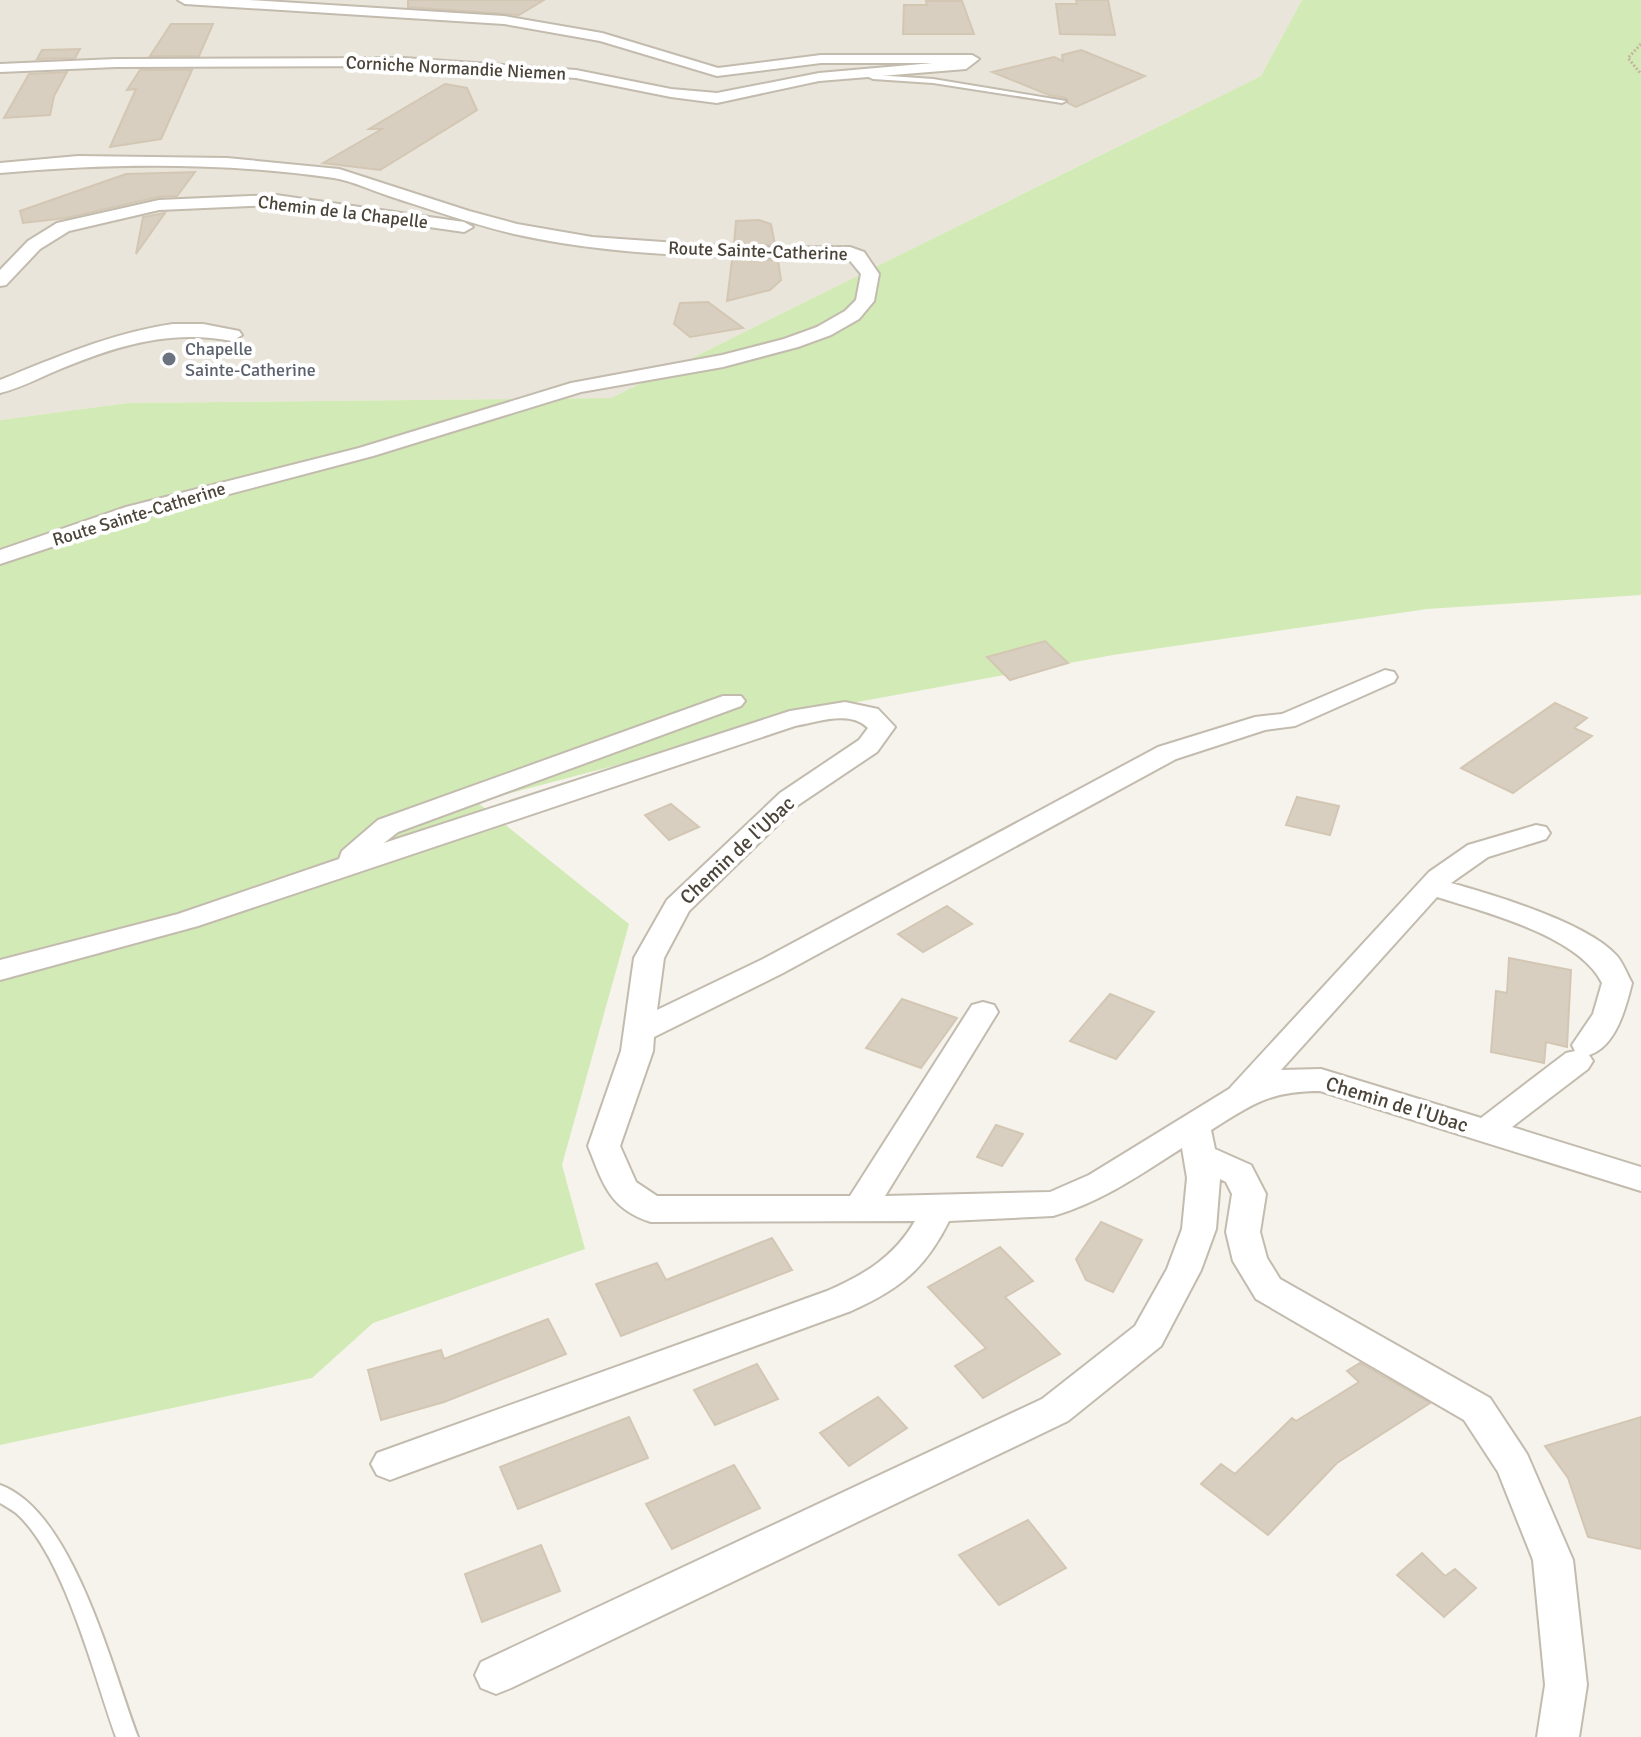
<svg xmlns="http://www.w3.org/2000/svg" width="1641" height="1737" viewBox="0 0 1641 1737" font-family="Signika,sans-serif">
	<rect width="100%" height="100%" fill="#f6f3ec"/>
	<path fill="#eae5da" d="M0,0H1302L1261,76L611,398L128,403L0,420Z"/>
	<path fill="#d2eab5" d="M1302,0H1641V595L1427,609L1113,655L852,703L477,802L629,924L562,1165L585,1249L373,1323L312,1378L0,1445V420L128,403L611,398L1261,76Z"/>
	<path fill="#d8cfc1" stroke="#d3c7b4" stroke-width="2" d="M408,0H544L519,15L408,7Z
		M1076,0H1108L1115,35L1060,34L1056,4H1077Z
		M926,1H962L974,34H903L904,5H927Z
		M171,24H213L199,56H150Z
		M80,49L75,58L37,59L42,50Z
		M1081,50L1145,76L1076,107L1068,103L1066,98L1049,95L992,72L1054,57L1063,61L1062,55Z
		M140,70H192L161,139L110,147L136,89L127,90Z
		M67,72L54,96L50,115L4,118L29,74Z
		M445,84L467,88L477,110L380,170L323,163L382,129H369Z
		M195,172L177,196L158,197L66,218L23,223L20,211L126,174Z
		M165,213L136,254L143,217Z
		M759,220L771,224L775,245L734,244L736,221Z
		M732,260H778L781,280L770,290L727,301Z
		M708,302L743,328L690,337L674,324L680,303Z
		M1045,641L1068,663L1010,680L987,657Z
		M1555,703L1587,718L1574,728L1592,736L1513,793L1461,768Z
		M1297,797L1339,806L1330,835L1286,825Z
		M671,804L699,827L669,840L645,815Z
		M947,906L972,924L923,952L898,934Z
		M1509,958L1571,970L1567,1047L1546,1042L1544,1063L1491,1052L1496,991L1507,993Z
		M1110,994L1154,1012L1116,1059L1070,1041Z
		M902,999L957,1018L921,1068L866,1048Z
		M996,1125L1023,1134L1002,1166L977,1157Z
		M1101,1222L1142,1240L1113,1292L1086,1280L1076,1259Z
		M772,1238L792,1270L621,1336L596,1284L657,1263L666,1280Z
		M1000,1247L1033,1281L1005,1297L1060,1354L983,1398L955,1366L986,1348L928,1287Z
		M548,1319L566,1354L444,1402L381,1420L368,1370L441,1350L444,1359Z
		M1360,1363L1430,1403L1337,1463L1268,1535L1201,1484L1221,1464L1235,1474L1292,1418L1296,1421L1359,1382L1347,1371Z
		M757,1364L778,1399L715,1425L694,1390Z
		M878,1397L907,1428L849,1466L820,1433Z
		M629,1417L648,1458L518,1509L500,1467Z
		M1641,1417V1549L1588,1537L1568,1478L1545,1446Z
		M734,1465L760,1508L672,1549L646,1504Z
		M1028,1520L1066,1568L999,1605L959,1555Z
		M541,1545L560,1591L482,1622L465,1574Z
		M1422,1553L1445,1576L1455,1569L1476,1588L1444,1617L1397,1575Z"/>
	<g fill="none" stroke-linecap="round" stroke-linejoin="round">
		<defs>
			<path id="lane" d="M864,71L875,75L933,79L1066,101L1062,103L933,83L873,79L864,75Z
				M0,1485C73,1511 112,1669 138,1737H116C94,1676 64,1555 16,1513C11,1509 5,1506 0,1503Z"/>
			<path id="street" d="M178,0H249L504,16L602,33L718,68L821,55H972L979,59L966,69L819,81L717,103L671,97L576,78L404,66L116,67L0,72V64L116,59L404,58L576,70L671,89L717,93L819,73L933,63H821L717,76L600,41L504,24L185,4Z
				M78,156L227,158L339,169L469,211L517,224L592,237L748,248L850,247L864,252L879,274L874,301L859,319L831,335L798,347L723,367L581,392L373,456L142,517L0,564V550L126,507L359,448L571,383L722,355L784,339L817,327L845,311L856,300L861,274L847,257C737,258 622,258 514,234C472,224 432,210 392,197C373,191 353,181 334,178C224,162 110,163 0,173V163Z
				M276,195L464,222L473,227L464,232L276,205L159,210L69,231L40,249L6,285L0,286V270L28,241L57,223L159,200Z
				M173,324H203L239,331L242,335L232,341C169,329 116,346 58,370C39,378 20,388 0,393V380C57,357 112,333 173,324Z
				M1385,670L1394,672L1397,677L1394,682L1295,726L1265,730L1176,759L783,973L654,1037L653,1051L620,1146L636,1182L657,1196H850L972,1005L983,1002L994,1005L998,1012L885,1196L1050,1192L1089,1175L1229,1089L1429,872L1468,845L1536,825L1546,827L1550,833L1546,839L1488,857L1451,883C1494,895 1588,923 1617,956C1623,963 1627,974 1632,983C1626,1007 1616,1047 1589,1055L1593,1061L1588,1069L1512,1127L1641,1167V1191L1320,1091C1270,1091 1252,1104 1211,1130L1215,1149L1251,1165L1266,1194L1260,1232L1267,1258L1280,1279L1490,1398L1527,1454L1573,1560L1587,1685L1579,1737H1537L1545,1685L1533,1560L1498,1472L1464,1420L1256,1299L1233,1261L1226,1232L1232,1194L1226,1182L1220,1179L1216,1229L1201,1270L1161,1346L1068,1421L511,1688L496,1694L481,1688L475,1675L481,1662L1042,1399L1135,1326L1167,1269L1182,1229L1187,1178L1182,1148C1140,1175 1101,1202 1053,1216L949,1221C925,1269 900,1289 851,1311L403,1475L390,1480L377,1475L371,1464L377,1453L827,1291C864,1275 894,1257 915,1221L651,1222C609,1209 603,1183 588,1146L621,1051L634,958L667,900L780,793L859,740L868,728C850,710 818,722 795,726L198,926L0,980V960L178,914L339,859L342,851L378,820L723,696H741L745,701L741,706L398,832L384,843L790,711L845,702L878,709L895,727L877,752L798,805L689,911L664,958L657,1010L763,959L1158,747L1255,717L1282,714ZM1437,897C1485,912 1579,936 1602,983L1593,1014L1572,1045L1575,1051L1566,1053L1481,1118L1321,1069L1281,1070Z"/>
		</defs>
		<use href="#lane" stroke="#c2bbae" stroke-width="4"/>
		<use href="#street" stroke="#c2bbae" stroke-width="4"/>
		<path stroke="#c4b79f" stroke-width="3" stroke-dasharray="2 2" stroke-linecap="butt" d="M1641,44L1628,58L1641,74"/>
		<use href="#lane" fill="#fff" fill-rule="evenodd"/>
		<use href="#street" fill="#fff" fill-rule="evenodd"/>
	</g>
	<circle fill="#6b7280" stroke="#fff" stroke-width="3" cx="169" cy="359" r="8"/>
	<g text-anchor="middle" stroke-width="8" stroke-linejoin="round" paint-order="stroke">
		<g font-size="18" fill="#4b4439" stroke="#fff">
			<text transform="translate(456 68) rotate(3)" y="6">Corniche Normandie Niemen</text>
			<text transform="translate(343 212) rotate(7)" y="6">Chemin de la Chapelle</text>
			<text transform="translate(758 251) rotate(2)" y="6">Route Sainte-Catherine</text>
			<text transform="translate(139 514) rotate(-17)" y="6">Route Sainte-Catherine</text>
		</g>
		<g font-size="18" fill="#5b616d" stroke="#fff" text-anchor="start">
			<text x="185" y="355">Chapelle<tspan x="185" dy="21">Sainte-Catherine</tspan></text>
		</g>
		<g font-size="20" fill="#4b4439" stroke="#fff">
			<text transform="translate(737 850) rotate(-43)" y="7">Chemin de l'Ubac</text>
			<text transform="translate(1397 1104) rotate(17)" y="7">Chemin de l'Ubac</text>
		</g>
	</g>
</svg>
